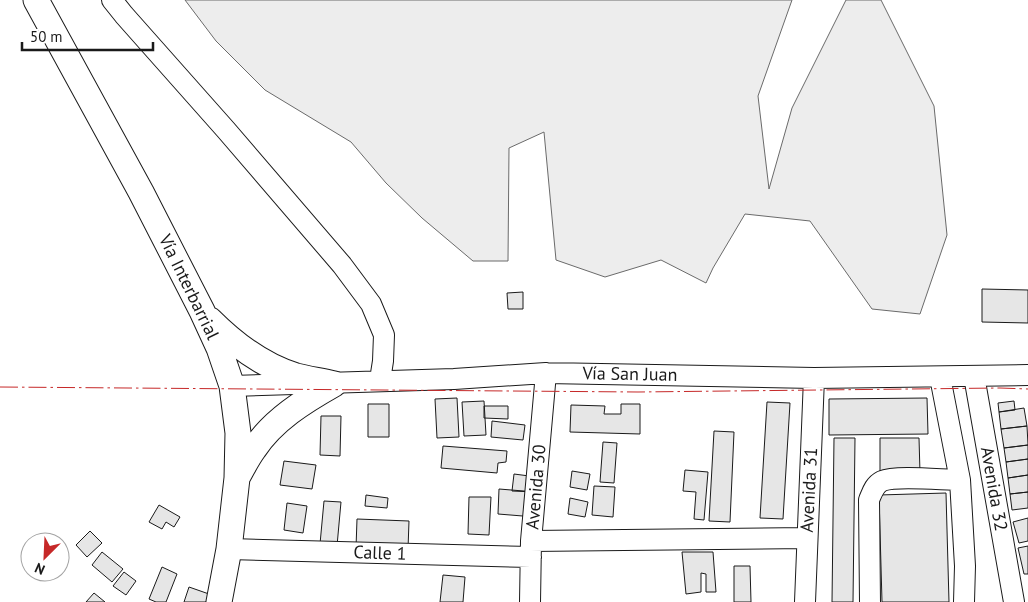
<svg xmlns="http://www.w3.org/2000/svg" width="1028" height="602" viewBox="0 0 1028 602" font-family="'PT Sans',sans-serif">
	<rect width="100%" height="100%" fill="#fff"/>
	<path fill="#ededed" stroke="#6a6a6a" d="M185,0H792L758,96L769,189L792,108L846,0H881L934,106L947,235L920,314L872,309L810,221L745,214L713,268L706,283L661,260L605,277L556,260L544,132L509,148L508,261H473L422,218L386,183L351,142L265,90L216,41Z"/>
	<path fill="#e6e6e6" stroke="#1a1a1a" d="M982,289L1028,290V323L982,322Z
		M523,292V309H508L507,293Z
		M457,398L459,437L437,438L435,399Z
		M927,398L928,434L829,435V399Z
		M484,401L486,435L464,436L462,402Z
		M1014,401L1015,410L999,412L998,403Z
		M767,402L790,403L783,519L760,518Z
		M368,404H389V437H368Z
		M621,404H640V434L570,432L571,405L605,406L604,414H621Z
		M484,406H508V419L484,418Z
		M1024,408L1027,426L1001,429L999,412Z
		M321,416H341L340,456L320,455Z
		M492,421L525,425L523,440L491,437Z
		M1027,426L1028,445L1004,448L1001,429Z
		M714,431L734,432L730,522L709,521Z
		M834,438H855L853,602H832Z
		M880,438H919L920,473H880Z
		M603,442L617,443L614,483L600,482Z
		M1028,445V459L1006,462L1004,448Z
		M443,446L507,451L506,462L498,463L497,473L441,468Z
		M1028,459V475L1008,478L1006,462Z
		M284,461L316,465L312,489L280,485Z
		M685,470L708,472L704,520L694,519L696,492L683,491Z
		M572,471L590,474L587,490L570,487Z
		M514,474L537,477L536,492L512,491Z
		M1028,475V492L1010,494L1008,478Z
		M594,486L615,487L613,517L592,515Z
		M499,489L536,492L535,517L498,514Z
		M1028,492V508L1012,510L1010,494Z
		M946,493L949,602H882L879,495Z
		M366,495L388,498L387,508L365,506Z
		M469,497H491L489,535L468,534Z
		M570,498L588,502L585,517L568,514Z
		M324,501L341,502L337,546L320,544Z
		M287,503L307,506L303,533L284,530Z
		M159,505L180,517L174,527L166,522L162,529L149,522Z
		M1028,518V541L1019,543L1013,522Z
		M357,519L409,521L408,549L356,548Z
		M90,531L102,543L87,557L76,545Z
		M1028,546V574H1024L1018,548Z
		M102,552L123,569L112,582L92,565Z
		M682,552H713L716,592H706V574L701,573V592L686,594Z
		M734,566H750L751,602H734Z
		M162,567L177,574L166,602H156L149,599Z
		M124,572L136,581L126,595L113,586Z
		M443,575L465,577L463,602H440Z
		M189,587L209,594L206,602H184Z
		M94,593L105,602H86Z"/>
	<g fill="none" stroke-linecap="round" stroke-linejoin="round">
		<defs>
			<path id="minor" d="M112,0L124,15L226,130L342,265L371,304L384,335L383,361L380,380
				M974,376L1014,602
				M940,377L960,480L965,566L964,602
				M232,386L454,379L546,373L814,378L1028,375
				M531,541L807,538
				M229,549L531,557
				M530,602L531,541L546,373
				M805,602L814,378
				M870,602L869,500C872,493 874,485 882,481C896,475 943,480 960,480"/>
			<path id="major" d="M36,0L141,192L202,311L219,348L232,386L238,433L237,478L229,549L219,602
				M210,320C234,344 263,366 296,376C308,379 321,381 334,384
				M238,476C243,467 248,457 254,449C273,420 304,401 334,384"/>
		</defs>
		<use href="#minor" stroke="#1a1a1a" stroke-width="22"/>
		<use href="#major" stroke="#1a1a1a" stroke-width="27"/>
		<use href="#minor" stroke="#fff" stroke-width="20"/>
		<use href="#major" stroke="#fff" stroke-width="25"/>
		<path stroke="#c62828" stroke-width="1" stroke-dasharray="18 4 2.5 4" stroke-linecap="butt" d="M0,387L638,392L1000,388L1028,389"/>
	</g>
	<g text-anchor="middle" stroke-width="4" stroke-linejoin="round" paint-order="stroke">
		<g font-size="18" fill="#1a1a1a" stroke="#fff">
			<text transform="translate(189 287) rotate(64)" y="6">Vía Interbarrial</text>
			<text transform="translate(630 374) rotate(1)" y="6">Vía San Juan</text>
			<text transform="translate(536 487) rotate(-85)" y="6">Avenida 30</text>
			<text transform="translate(994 489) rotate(80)" y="6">Avenida 32</text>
			<text transform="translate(809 490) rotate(-87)" y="6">Avenida 31</text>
			<text transform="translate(380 553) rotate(2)" y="6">Calle 1</text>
		</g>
	</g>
	<g transform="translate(45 557) rotate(204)"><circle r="24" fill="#ffffff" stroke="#a3a3a3"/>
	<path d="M0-4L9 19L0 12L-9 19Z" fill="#c62828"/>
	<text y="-8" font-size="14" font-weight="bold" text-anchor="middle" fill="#1a1a1a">N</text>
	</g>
	<path d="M22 42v8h131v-8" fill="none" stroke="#1a1a1a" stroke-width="2.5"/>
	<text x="30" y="42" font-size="15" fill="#1a1a1a" stroke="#ffffff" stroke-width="4" paint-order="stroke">50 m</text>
</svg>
